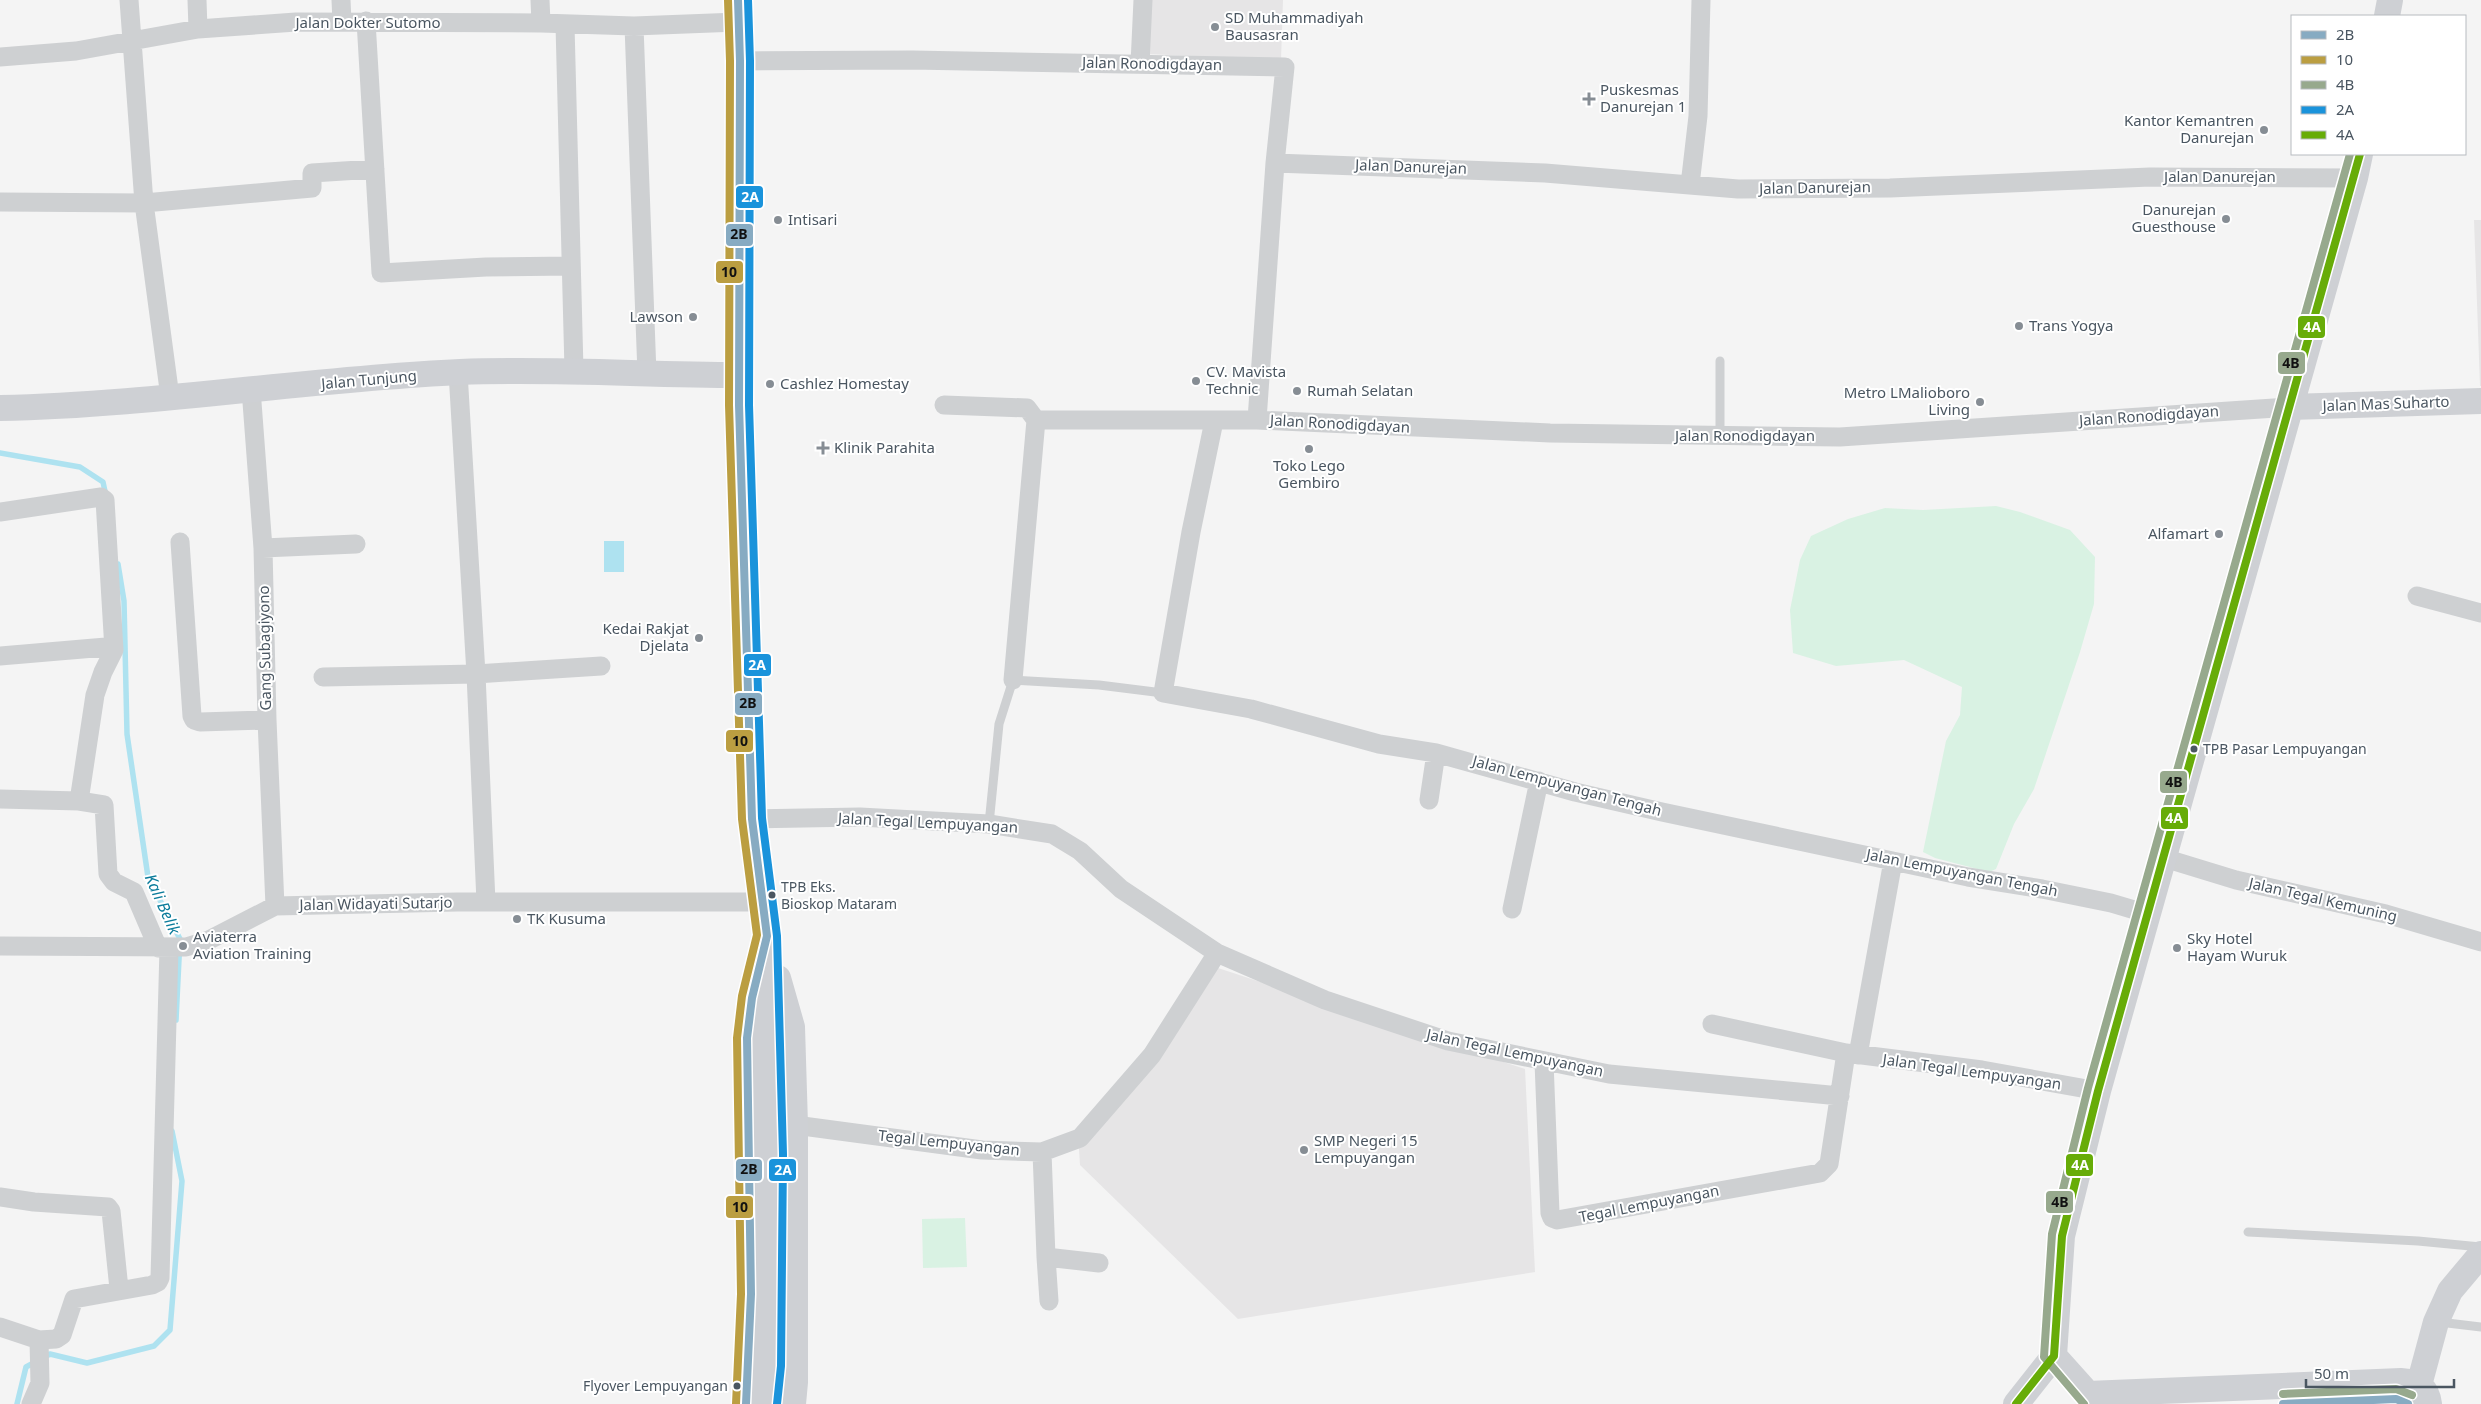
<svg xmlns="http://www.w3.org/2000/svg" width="2481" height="1404" viewBox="0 0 2481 1404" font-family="'Noto Sans',sans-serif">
	<rect width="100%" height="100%" fill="#f4f4f4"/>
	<path fill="#e6e5e6" d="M1149,0H1283L1281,60L1147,54Z
		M2474,220H2481V386H2480Z
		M1218,968L1525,1069L1535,1272L1238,1319L1080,1165L1078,1134Z"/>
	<path fill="#d9f2e3" d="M1996,506L2020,512L2070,530L2095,557L2094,604L2080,652L2034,789L2014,824L1996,869L1989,872L1935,858L1923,852L1946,741L1960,715L1962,687L1904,660L1836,666L1793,653L1790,610L1800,560L1811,536L1848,519L1885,508L1923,510Z
		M965,1218L967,1267L923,1268L922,1219Z"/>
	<path fill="#aee2f0" d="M604,541H624V572H604Z"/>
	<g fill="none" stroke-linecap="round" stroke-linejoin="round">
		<path stroke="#aee2f0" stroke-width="5.5" d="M0,453L80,467L103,482L106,496
			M118,564L124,601L127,734L148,877L180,939L176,1020
			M17,1404L26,1367L50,1354L87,1363L154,1346L170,1330L182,1181L172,1131"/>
		<path stroke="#ced0d2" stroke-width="9" d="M1720,436V361
			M989,824L999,724L1013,680L1099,685L1163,693
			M2248,1232L2418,1241L2481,1247
			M2439,1322L2481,1327"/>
		<path stroke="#ced0d2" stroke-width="19" d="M129,0L144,203L170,397
			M197,0L198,29
			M341,0L342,22
			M540,0L541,23
			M366,21L381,273L486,267L571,266
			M565,25L574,370
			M634,26L647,374
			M0,57L76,51L198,29L296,22L541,23L634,26L738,22
			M740,61L912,60L1285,67L1275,163L1257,420L1550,433L1840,437L2290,407
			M1140,64L1143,0
			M1275,163L1545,173L1738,189L1890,188L2150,177L2355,178
			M1690,185L1698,116L1701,0
			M0,202L144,203L312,188V173L375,169
			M458,372L476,674L486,902
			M251,389L263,548L267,720L275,906
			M944,405L1027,408L1036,420H1257
			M1214,421L1191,532L1163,693L1251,709L1379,744L1436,753L1575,792L1662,812L1968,877L2042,889L2111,903L2148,914
			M0,512L101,497L105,500L114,650L103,672L95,695L79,801L104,805L108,874L114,882L134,892L158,948
			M180,542L192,716L194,720L200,722L267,720
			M263,548L356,544
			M2417,596L2481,613
			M0,656L106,647
			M323,677L476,674L601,666
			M1013,680L1036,420
			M0,799L79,801
			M1429,800L1436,753
			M752,819L860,817L989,824L1052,834L1080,851L1121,889L1217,953L1325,1000L1448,1041L1609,1074L1840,1096
			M2164,858L2236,880L2386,914L2481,942
			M1512,909L1539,781
			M0,946L186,947L209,940L275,906L457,902H762
			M1712,1024L1846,1053
			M1858,1055L1893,861
			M1544,1062L1550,1213L1552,1218L1557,1220L1820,1173L1829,1164L1846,1053L1982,1070L2098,1091
			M795,1125L982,1150L1042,1152L1080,1138L1152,1055L1217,953
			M1042,1152L1046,1257L1099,1263
			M0,1197L34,1202L108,1207L111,1211L119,1289
			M1046,1257L1049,1301
			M0,1327L39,1340L40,1383L31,1404
			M39,1340L56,1339L62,1335L74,1299L152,1285L158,1282L160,1278L169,948"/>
		<path stroke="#ced0d4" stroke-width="26" d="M738,0L740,61L739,405L752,819L767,936L773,1154L771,1366L767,1404
			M2387,16L2390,0
			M2290,407L2481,401
			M0,408C154,405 306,379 460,372C553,368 646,375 739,375
			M778,978L792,1027L795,1125V1382L793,1404
			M2419,1385L2436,1322L2450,1291L2481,1254
			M2088,1394L2401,1381C2417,1382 2427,1387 2429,1404
			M2363,1401L2396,1399L2408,1404
			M746,1404L751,1294L747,1038L748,1019L758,974
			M2016,1404L2054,1356
			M2097,1404L2054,1356L2062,1236L2098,1091L2355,178L2360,154"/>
		<defs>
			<path id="bus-1" d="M738,0L740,61L739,405L752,819L767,936L752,998L747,1038L751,1294L746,1404
				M2283,1404L2396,1399L2408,1404"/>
			<path id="bus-2" d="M728,0L730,61L729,405L742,819L757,935L742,996L737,1038L741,1294L736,1404"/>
			<path id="bus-3" d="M2283,1394L2396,1389L2412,1395
				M2084,1404L2044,1357L2052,1234L2088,1088L2350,154"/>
			<path id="bus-4" d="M748,0L750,61L749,405L762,818L777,936L783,1154L781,1366L777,1404"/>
			<path id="bus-5" d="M2016,1404L2054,1356L2062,1236L2098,1091L2360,154"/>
		</defs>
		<use href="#bus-1" stroke="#fff" stroke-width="11"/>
		<use href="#bus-2" stroke="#fff" stroke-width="11"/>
		<use href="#bus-3" stroke="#fff" stroke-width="11"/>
		<use href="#bus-4" stroke="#fff" stroke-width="11"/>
		<use href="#bus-5" stroke="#fff" stroke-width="11"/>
		<use href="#bus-1" stroke="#87abc2" stroke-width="8"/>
		<use href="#bus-2" stroke="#bb9e41" stroke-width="8"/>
		<use href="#bus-3" stroke="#97a98d" stroke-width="8"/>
		<use href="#bus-4" stroke="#1a93db" stroke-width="8"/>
		<use href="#bus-5" stroke="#67ac08" stroke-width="8"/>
	</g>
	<g fill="#868d94" stroke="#fff" stroke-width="2">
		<circle cx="1215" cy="27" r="5"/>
		<path d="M1586.5 91.5h5v5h5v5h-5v5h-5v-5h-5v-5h5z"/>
		<circle cx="2264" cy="130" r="5"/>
		<circle cx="2226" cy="219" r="5"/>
		<circle cx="778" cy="220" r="5"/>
		<circle cx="693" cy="317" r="5"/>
		<circle cx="2019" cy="326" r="5"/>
		<circle cx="1196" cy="381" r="5"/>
		<circle cx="770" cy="384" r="5"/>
		<circle cx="1297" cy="391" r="5"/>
		<circle cx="1980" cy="402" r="5"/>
		<path d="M820.5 440.5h5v5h5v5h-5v5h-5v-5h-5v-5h5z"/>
		<circle cx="1309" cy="449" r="5"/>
		<circle cx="2219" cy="534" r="5"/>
		<circle cx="699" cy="638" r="5"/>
		<circle cx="517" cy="919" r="5"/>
		<circle cx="183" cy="946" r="5"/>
		<circle cx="2177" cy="948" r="5"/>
		<circle cx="1304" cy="1150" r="5"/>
	</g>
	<g fill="#4a5661" stroke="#fff" stroke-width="2">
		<circle cx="2194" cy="749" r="4.5"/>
		<circle cx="772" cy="895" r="4.5"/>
		<circle cx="737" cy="1386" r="4.5"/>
	</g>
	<g text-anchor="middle" stroke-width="4" stroke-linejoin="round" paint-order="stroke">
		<g font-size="14" fill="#4a5661" stroke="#fff" text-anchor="start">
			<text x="2203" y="754">TPB Pasar Lempuyangan</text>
			<text x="781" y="892">TPB Eks.<tspan x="781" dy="17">Bioskop Mataram</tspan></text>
			<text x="728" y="1391" text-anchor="end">Flyover Lempuyangan</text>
		</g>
		<g font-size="15" fill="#4a5661" stroke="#fff" text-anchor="start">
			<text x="1225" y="23">SD Muhammadiyah<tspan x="1225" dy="17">Bausasran</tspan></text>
			<text x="1600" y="95">Puskesmas<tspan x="1600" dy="17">Danurejan 1</tspan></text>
			<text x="2254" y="126" text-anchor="end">Kantor Kemantren<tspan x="2254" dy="17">Danurejan</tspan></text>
			<text x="2216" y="215" text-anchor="end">Danurejan<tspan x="2216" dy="17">Guesthouse</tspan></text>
			<text x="788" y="225">Intisari</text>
			<text x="683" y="322" text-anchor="end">Lawson</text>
			<text x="2029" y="331">Trans Yogya</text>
			<text x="1206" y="377">CV. Mavista<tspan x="1206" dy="17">Technic</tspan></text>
			<text x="780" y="389">Cashlez Homestay</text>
			<text x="1307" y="396">Rumah Selatan</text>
			<text x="1970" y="398" text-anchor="end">Metro LMalioboro<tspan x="1970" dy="17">Living</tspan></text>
			<text x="834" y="453">Klinik Parahita</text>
			<text x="1309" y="471" text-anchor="middle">Toko Lego<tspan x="1309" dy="17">Gembiro</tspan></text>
			<text x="2209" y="539" text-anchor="end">Alfamart</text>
			<text x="689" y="634" text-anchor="end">Kedai Rakjat<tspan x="689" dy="17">Djelata</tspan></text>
			<text x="527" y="924">TK Kusuma</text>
			<text x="193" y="942">Aviaterra<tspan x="193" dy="17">Aviation Training</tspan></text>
			<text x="2187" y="944">Sky Hotel<tspan x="2187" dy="17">Hayam Wuruk</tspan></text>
			<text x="1314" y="1146">SMP Negeri 15<tspan x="1314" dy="17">Lempuyangan</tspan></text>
		</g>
		<g font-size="15" fill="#4a5661" stroke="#fff">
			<text x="368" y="28">Jalan Dokter Sutomo</text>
			<text transform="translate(1152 64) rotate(1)" y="5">Jalan Ronodigdayan</text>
			<text transform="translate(1411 167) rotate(2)" y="5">Jalan Danurejan</text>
			<text x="2220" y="182">Jalan Danurejan</text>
			<text transform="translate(1815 188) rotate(-1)" y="5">Jalan Danurejan</text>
			<text transform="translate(369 380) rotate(-5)" y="5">Jalan Tunjung</text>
			<text transform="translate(2386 404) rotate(-2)" y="5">Jalan Mas Suharto</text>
			<text transform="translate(2149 416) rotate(-4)" y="5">Jalan Ronodigdayan</text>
			<text transform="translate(1340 424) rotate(3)" y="5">Jalan Ronodigdayan</text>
			<text x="1745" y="441">Jalan Ronodigdayan</text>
			<text transform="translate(265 648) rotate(-91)" y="5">Gang Subagiyono</text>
			<text transform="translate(1567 786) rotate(15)" y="5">Jalan Lempuyangan Tengah</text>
			<text transform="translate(928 823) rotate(3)" y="5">Jalan Tegal Lempuyangan</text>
			<text transform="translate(1962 873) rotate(11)" y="5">Jalan Lempuyangan Tengah</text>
			<text transform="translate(2323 900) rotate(13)" y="5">Jalan Tegal Kemuning</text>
			<text transform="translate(376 904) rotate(-1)" y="5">Jalan Widayati Sutarjo</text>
			<text transform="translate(1515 1053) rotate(12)" y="5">Jalan Tegal Lempuyangan</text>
			<text transform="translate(1972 1072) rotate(8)" y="5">Jalan Tegal Lempuyangan</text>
			<text transform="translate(949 1143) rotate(6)" y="5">Tegal Lempuyangan</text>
			<text transform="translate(1649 1204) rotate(-11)" y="5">Tegal Lempuyangan</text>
		</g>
		<g font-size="16" font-style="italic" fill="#0c7c9b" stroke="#fff">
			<text transform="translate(163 904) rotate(66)" y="6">Kali Belik</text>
		</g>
	</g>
	<g stroke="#fff" stroke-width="2">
		<rect x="735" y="185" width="29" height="24" rx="5" fill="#1a93db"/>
		<rect x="725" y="223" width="29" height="24" rx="5" fill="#87abc2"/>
		<rect x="715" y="260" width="29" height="24" rx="5" fill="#bb9e41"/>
		<rect x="2297" y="315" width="29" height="24" rx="5" fill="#67ac08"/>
		<rect x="2277" y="351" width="29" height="24" rx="5" fill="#97a98d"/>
		<rect x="743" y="653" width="29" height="24" rx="5" fill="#1a93db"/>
		<rect x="734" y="692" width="29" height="24" rx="5" fill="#87abc2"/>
		<rect x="725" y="729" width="29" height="24" rx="5" fill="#bb9e41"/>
		<rect x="2159" y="770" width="29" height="24" rx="5" fill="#97a98d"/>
		<rect x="2160" y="806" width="29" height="24" rx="5" fill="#67ac08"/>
		<rect x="2065" y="1153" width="29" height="24" rx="5" fill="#67ac08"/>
		<rect x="735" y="1158" width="28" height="24" rx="5" fill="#87abc2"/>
		<rect x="768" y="1158" width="29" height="24" rx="5" fill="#1a93db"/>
		<rect x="2045" y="1190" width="29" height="24" rx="5" fill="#97a98d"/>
		<rect x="725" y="1195" width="29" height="24" rx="5" fill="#bb9e41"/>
	</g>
	<g font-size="14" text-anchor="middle" font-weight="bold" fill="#fff">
		<text x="750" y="202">2A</text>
		<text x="2312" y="332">4A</text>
		<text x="757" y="670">2A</text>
		<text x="2174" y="823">4A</text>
		<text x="2080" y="1170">4A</text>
		<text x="783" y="1175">2A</text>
	</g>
	<g font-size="14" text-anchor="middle" font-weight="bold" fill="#111">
		<text x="739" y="239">2B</text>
		<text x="729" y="277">10</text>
		<text x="2291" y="368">4B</text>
		<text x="748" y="708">2B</text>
		<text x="740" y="746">10</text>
		<text x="2174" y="787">4B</text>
		<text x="749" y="1174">2B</text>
		<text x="2060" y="1207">4B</text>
		<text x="740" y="1212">10</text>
	</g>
	<rect x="2291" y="15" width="175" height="140" fill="#ffffff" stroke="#b7bbc0"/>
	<rect x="2301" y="31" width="25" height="8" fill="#87abc2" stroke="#b7bbc0"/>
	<text x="2336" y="40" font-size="15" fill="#4a5661">2B</text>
	<rect x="2301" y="56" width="25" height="8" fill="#bb9e41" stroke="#b7bbc0"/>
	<text x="2336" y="65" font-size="15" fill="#4a5661">10</text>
	<rect x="2301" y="81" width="25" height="8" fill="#97a98d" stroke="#b7bbc0"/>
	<text x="2336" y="90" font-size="15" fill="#4a5661">4B</text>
	<rect x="2301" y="106" width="25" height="8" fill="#1a93db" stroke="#b7bbc0"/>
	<text x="2336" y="115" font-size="15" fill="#4a5661">2A</text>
	<rect x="2301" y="131" width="25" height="8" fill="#67ac08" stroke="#b7bbc0"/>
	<text x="2336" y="140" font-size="15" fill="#4a5661">4A</text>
	<path d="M2306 1379v8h148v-8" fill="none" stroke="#4a5661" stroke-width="2.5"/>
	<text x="2314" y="1379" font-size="15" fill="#4a5661" stroke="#ffffff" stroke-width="4" paint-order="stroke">50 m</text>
</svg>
